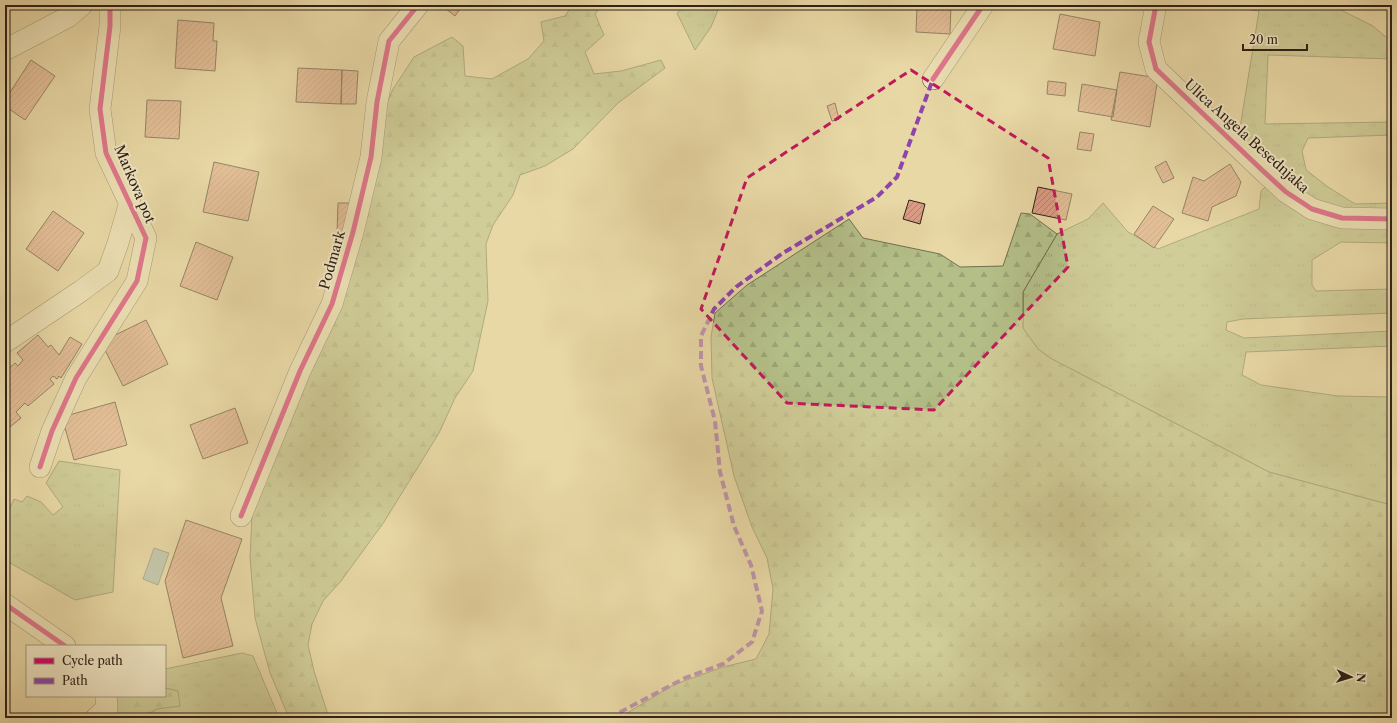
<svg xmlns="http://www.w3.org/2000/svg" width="1397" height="723" viewBox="0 0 1397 723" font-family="'Libre Caslon Text',serif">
	<defs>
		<pattern id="grass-tufts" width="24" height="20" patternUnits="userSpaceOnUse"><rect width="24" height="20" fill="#b4bf88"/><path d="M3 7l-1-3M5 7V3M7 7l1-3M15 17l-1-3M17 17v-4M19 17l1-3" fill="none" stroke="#9ba475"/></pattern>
		<pattern id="forest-firs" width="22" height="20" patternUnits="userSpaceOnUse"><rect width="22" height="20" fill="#b4bf88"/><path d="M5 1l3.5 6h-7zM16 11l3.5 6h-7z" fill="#9ba475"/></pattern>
		<pattern id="building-hatch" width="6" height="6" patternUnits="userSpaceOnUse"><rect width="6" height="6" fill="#db9d86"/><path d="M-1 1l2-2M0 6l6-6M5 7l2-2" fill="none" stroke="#b2806d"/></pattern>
	</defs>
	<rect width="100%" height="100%" fill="#e8d8a5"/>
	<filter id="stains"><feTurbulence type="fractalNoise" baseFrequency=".005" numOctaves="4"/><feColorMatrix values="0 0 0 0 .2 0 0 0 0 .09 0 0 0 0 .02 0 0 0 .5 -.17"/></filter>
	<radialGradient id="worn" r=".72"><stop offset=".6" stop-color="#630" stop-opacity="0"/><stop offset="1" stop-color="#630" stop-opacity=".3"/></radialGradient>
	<path fill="url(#grass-tufts)" stroke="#717050" d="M686,5H720L711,27L695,50L677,13Z
		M1233,5H1331L1373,26L1392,42V59L1268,55L1265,124L1392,122V135L1308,138L1302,151L1306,170L1328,187L1355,204L1392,203V213H1364L1306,199L1238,140L1259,11L1232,7Z
		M1266,186L1392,222V243L1341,242L1312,260V285L1316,291L1392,289V313L1243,319L1227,322L1226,330L1244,338L1392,331V346L1246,352L1242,375L1261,385L1338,396L1392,397V509L1387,504L1269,472L1050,358L1038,349L1023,328V292L1057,234L1088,219L1103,203L1128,232L1158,249L1259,209L1261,191Z
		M59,461L120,470L113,592L75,600L5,560V519L14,499L22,502L27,496L41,502L53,515L63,507L46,483Z
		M242,653L253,656L279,718H140L157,709L178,691L165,688V669Z"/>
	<path fill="url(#forest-firs)" stroke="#717050" d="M572,5H602L595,14L604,35L585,52L594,74L621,71L661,60L665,68L618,103L573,149L545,166L520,175L513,195L493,225L486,244L488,301L473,371L455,398L439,433L384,522L341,581L323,601L312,624L308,645L314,671L329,718H289L270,673L255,618L250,558L252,514L297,396L378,123L393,89L414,57L452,37L463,46L465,76L492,79L528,59L544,41L541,22L565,16Z
		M1021,213L1030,214L1057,234L1023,292V328L1038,349L1050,358L1269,472L1387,504L1392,509V718H619L673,685L723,667L756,659L769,634L773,589L767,558L752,527L734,476L712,378L711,337L715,313L747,285L849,219L863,238L940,254L960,267L1003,266Z
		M165,688L178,691L180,706L157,709L140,718H98L110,696H165Z"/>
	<path fill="#9eb6b4" stroke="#717a76" d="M154,548L169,553L158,585L143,579Z"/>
	<path fill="url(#building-hatch)" stroke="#2e2118" d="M441,5H463L455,16Z
		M917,5H951L950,34L916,32Z
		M1060,14L1100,22L1095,56L1053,49Z
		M178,20L214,23L213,41H217L215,71L175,68Z
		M31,60L55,76L25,120L5,106V100Z
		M298,68L342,70L341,104L296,102Z
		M342,70L358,71L356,104H341Z
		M1120,72L1158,78L1150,127L1111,120Z
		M1048,81L1066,83L1065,96L1047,94Z
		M1082,84L1117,90L1113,117L1078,111Z
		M147,100L181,101L179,139L145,137Z
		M835,103L839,119L832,121L827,106Z
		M1080,132L1094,134L1091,151L1077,149Z
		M1166,161L1174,178L1163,183L1155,167Z
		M214,162L259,172L248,221L203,212Z
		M1230,164L1241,182L1236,196L1212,207L1208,221L1182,213L1193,177L1204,181Z
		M1038,187L1072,194L1066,220L1032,213Z
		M909,200L925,204L920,224L903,219Z
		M338,203H351L350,234L337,233Z
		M1153,206L1174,219L1154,248L1134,234Z
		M53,211L84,233L58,271L26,249Z
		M196,242L233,257L217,300L180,286Z
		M146,320L168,364L123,386L101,342Z
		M38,335L48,347L51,345L59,355L70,337L82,344L61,378L59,376L57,379L53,376L50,379L54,384L28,406L25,403L16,412L21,418L5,431V372L15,363L18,366L23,360L17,353Z
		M115,402L127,445L74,460L62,417Z
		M235,408L248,443L203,459L190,425Z
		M186,520L242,539L221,598L233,646L183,658L165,581Z"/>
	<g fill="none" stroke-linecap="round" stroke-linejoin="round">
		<defs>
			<path id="minor" d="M1156,5L1149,42L1156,69L1262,170L1286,192L1312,209L1342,218L1392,219
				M5,50L68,17L82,5
				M933,79L983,5
				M5,342L81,291L108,271L118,243L130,202
				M40,467L52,431L76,378L137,281L146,238L106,153L100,109L110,26V5
				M241,516L300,371L332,304L353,232L371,157L377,102L389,41L418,5
				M5,604L65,646
				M96,718L107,708L106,696"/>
		</defs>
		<use href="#minor" stroke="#5c4f3b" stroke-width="22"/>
		<use href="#minor" stroke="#f0e6c4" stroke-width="21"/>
		<path stroke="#8e44ad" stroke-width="4" stroke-dasharray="8 4" stroke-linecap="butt" d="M609,718L685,678L723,664L752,642L762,611L751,565L734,526L720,472L715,421L701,366V336L714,309L736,287L783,253L877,197L897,177L933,79"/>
		<defs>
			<path id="cycleway" d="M1156,5L1149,42L1156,69L1262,170L1286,192L1312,209L1342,218L1392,219
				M933,79L983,5
				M40,467L52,431L76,378L137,281L146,238L106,153L100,109L110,26V5
				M241,516L300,371L332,304L353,232L371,157L377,102L389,41L418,5
				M5,604L65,646"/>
		</defs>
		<use href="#cycleway" stroke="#f0e6c4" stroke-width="8"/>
		<use href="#cycleway" stroke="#d6006c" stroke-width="5"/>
	</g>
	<path d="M0 0H1397V723H0ZM911,70L1048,158L1068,267L934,410L787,403L701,309L747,178Z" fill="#e8d8a5" fill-opacity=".55" fill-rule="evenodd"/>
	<path fill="none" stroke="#c2185b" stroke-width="3" stroke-dasharray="8 5" stroke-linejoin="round" d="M911,70L1048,158L1068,267L934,410L787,403L701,309L747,178Z"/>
	<g text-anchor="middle" stroke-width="4" stroke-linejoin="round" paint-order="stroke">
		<g font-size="14" fill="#2e2118" stroke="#f0e6c4">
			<text transform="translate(1247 136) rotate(42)" y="5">Ulica Angela Besednjaka</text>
			<text transform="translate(135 184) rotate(67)" y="5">Markova pot</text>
			<text transform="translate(332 260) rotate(-74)" y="5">Podmark</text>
		</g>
	</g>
	<rect width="1397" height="723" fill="none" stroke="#e8d8a5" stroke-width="20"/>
	<rect x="6" y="6" width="1385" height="711" fill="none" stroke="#2e2118" stroke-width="2"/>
	<rect x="10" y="10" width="1377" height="703" fill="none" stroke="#2e2118"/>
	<rect x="26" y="645" width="140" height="52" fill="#f0e6c4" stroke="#a2977f"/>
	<rect x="34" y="658" width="20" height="6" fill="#d6006c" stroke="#a2977f"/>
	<text x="62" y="665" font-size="12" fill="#2e2118">Cycle path</text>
	<rect x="34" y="678" width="20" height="6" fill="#8e44ad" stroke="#a2977f"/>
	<text x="62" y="685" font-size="12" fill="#2e2118">Path</text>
	<g transform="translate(1351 677) rotate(94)" stroke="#f0e6c4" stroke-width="3" paint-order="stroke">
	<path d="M0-3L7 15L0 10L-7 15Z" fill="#2e2118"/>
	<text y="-6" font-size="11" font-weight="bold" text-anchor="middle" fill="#2e2118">N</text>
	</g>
	<path d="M1243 44v6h64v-6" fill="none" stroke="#2e2118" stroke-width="2"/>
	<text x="1249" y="44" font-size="12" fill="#2e2118" stroke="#f0e6c4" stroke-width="3" paint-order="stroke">20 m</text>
	<rect width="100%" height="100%" filter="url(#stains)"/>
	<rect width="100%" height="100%" fill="url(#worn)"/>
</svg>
